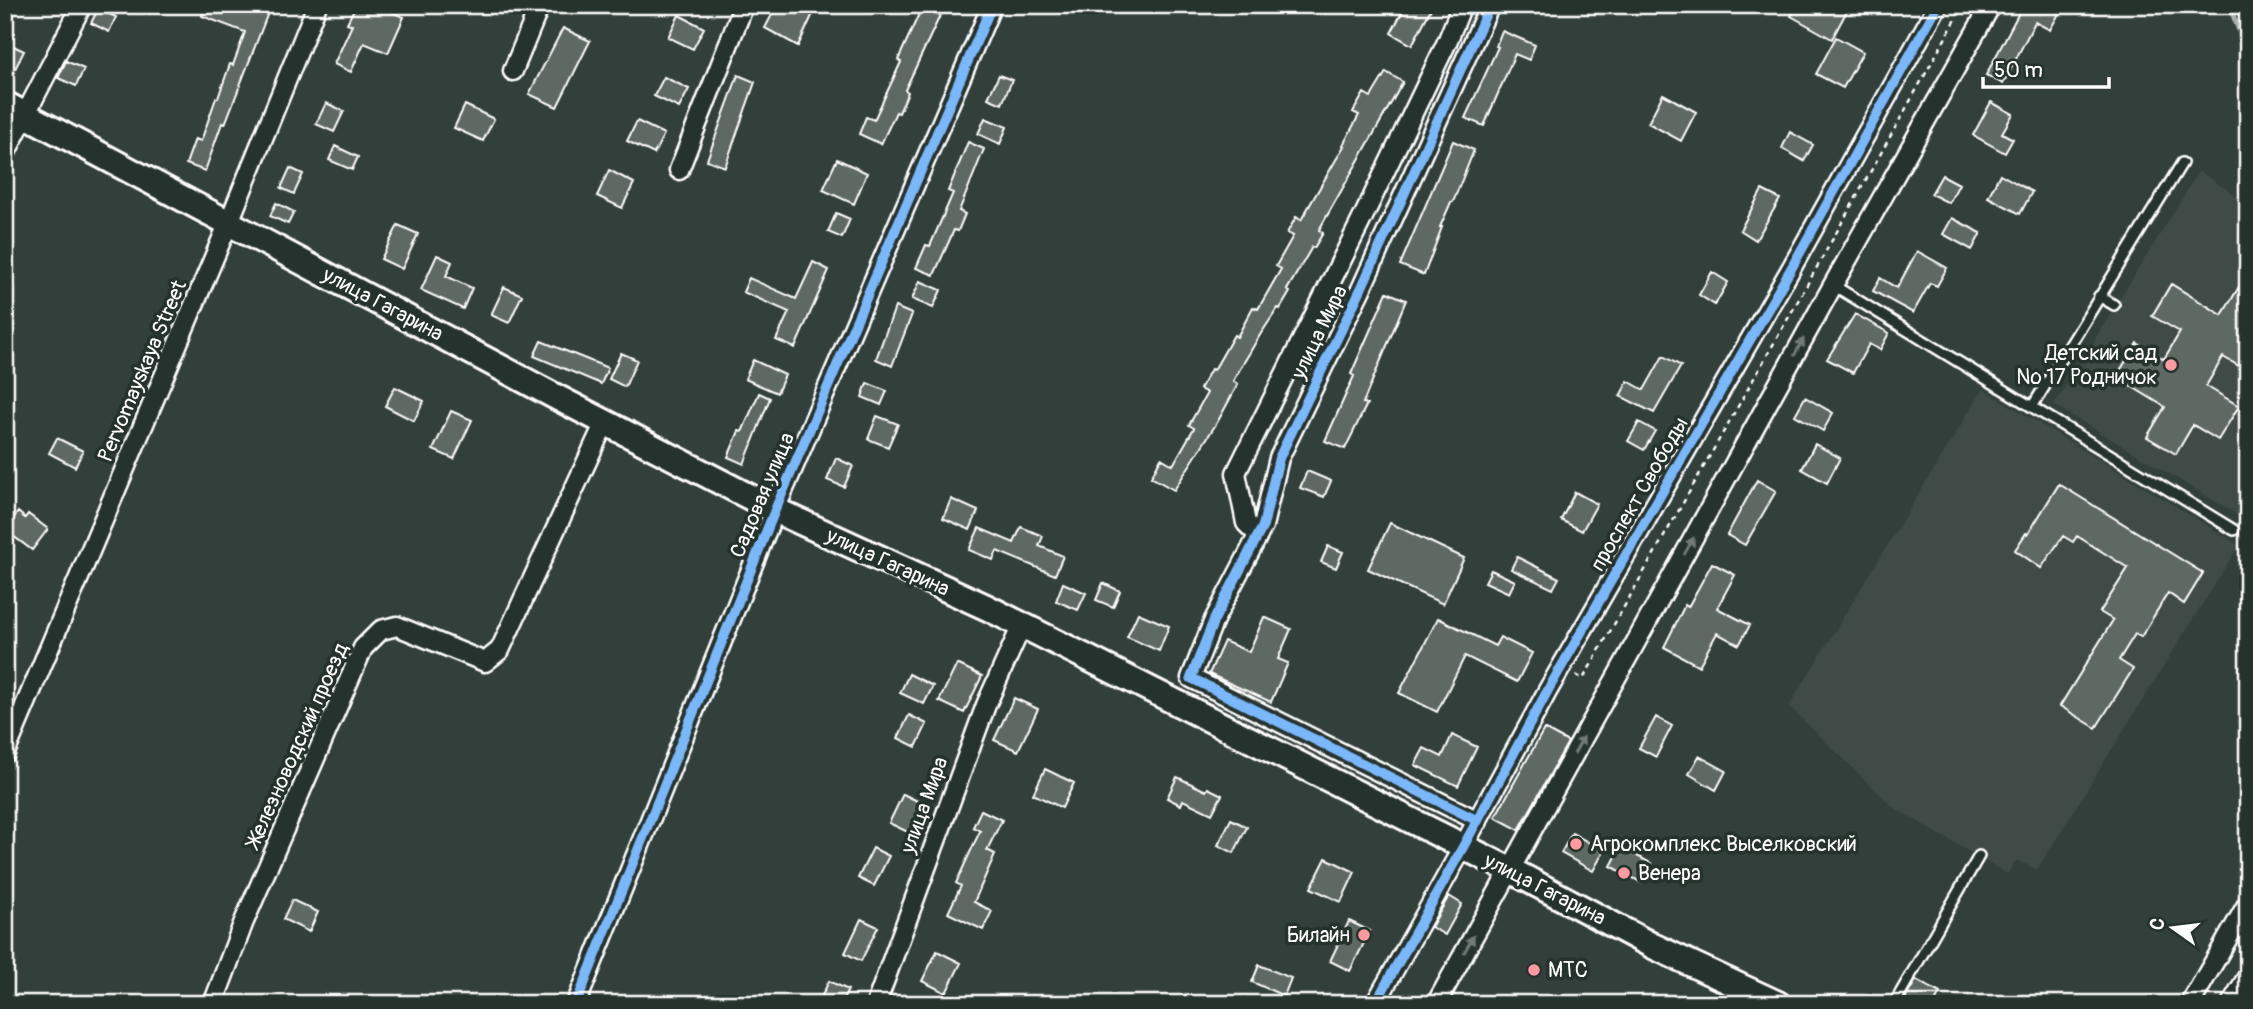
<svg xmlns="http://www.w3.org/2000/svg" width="2253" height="1009" viewBox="0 0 2253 1009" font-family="Pangolin,sans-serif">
	<rect width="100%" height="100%" fill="#333f3a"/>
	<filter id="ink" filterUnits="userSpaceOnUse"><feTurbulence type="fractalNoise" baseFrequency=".0143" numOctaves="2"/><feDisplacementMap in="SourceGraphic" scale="14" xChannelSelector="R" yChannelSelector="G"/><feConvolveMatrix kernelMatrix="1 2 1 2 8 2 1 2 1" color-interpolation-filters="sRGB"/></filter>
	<g filter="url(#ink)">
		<path fill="#404c47" d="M2199,171L2248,204V521L2054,405Z
			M1983,389L2239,545L2037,870L2017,860L2007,874L1893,807L1789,706Z"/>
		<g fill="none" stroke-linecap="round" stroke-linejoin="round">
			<path stroke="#abb0ae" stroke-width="5" d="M2229,5L2248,53"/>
		</g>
		<path fill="#5f6964" stroke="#fff" stroke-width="2" d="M206,5H223L243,13L246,5H271L225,124L222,123L205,171L186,164L195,139L201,141L216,98H218L230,64L233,65L245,32L202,16Z
			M356,5H373L404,17L388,53L364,43L351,72L334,64L352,25L347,23Z
			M777,5H817L798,46L765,28Z
			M923,5H945L905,90L908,92L899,113L896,112L881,144L859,134L866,117L874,120L901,62L898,60Z
			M1406,5H1433L1412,45L1391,33Z
			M1798,5H1850L1832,39L1791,16Z
			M2023,5H2051L2061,10L2050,30L2035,22L2003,84L1986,75Z
			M98,9L116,17L109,32L91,23Z
			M679,15L704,28L693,49L668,37Z
			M563,28L590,41L557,107L529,94Z
			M1502,31L1535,45L1529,60L1515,54L1484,126L1465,118L1498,47L1496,46Z
			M1836,37L1863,52L1843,88L1816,74Z
			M5,42L24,51L15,69L5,64Z
			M66,61L84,69L76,86L58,78Z
			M1386,72L1403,82L1319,230L1323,233L1314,248L1312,247L1287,290L1290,292L1280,309L1278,308L1260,335L1233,381L1238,384L1218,421L1174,490L1151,477L1161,458L1173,465L1194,428L1189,425L1207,393L1200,389L1211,369L1214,370L1234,335L1237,337L1253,307L1258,309L1281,269L1276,266L1293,236L1287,233L1296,217L1301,220L1344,146L1343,145L1359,115L1353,112L1364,93L1371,97Z
			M738,75L755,82L725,167L707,160Z
			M999,75L1012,80L1002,104L988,98Z
			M664,77L689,89L679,108L654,96Z
			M1663,94L1696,112L1681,141L1648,123Z
			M1991,102L2013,114L2002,133L2013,139L2005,153L1973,135Z
			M326,103L344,111L334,132L316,124Z
			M465,105L494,119L483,141L454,128Z
			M985,118L1007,127L1000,144L978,134Z
			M637,121L664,134L654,154L627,141Z
			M1790,132L1813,145L1804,161L1782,148Z
			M1453,141L1474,150L1453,202H1451L1440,227H1442L1424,275L1400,265Z
			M968,142L984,149L959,211L965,214L958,231L954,230L934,275L916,268L926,245L930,246L953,193L948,191Z
			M335,146L358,157L352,170L329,160Z
			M837,159L867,173L854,204L823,190Z
			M290,168L303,174L294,194L281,188Z
			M609,170L634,183L622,208L597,196Z
			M2000,174L2032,192L2020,214L1988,197Z
			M1942,175L1959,184L1949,203L1931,194Z
			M1762,190L1780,199L1756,240L1740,230Z
			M276,203L294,212L288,224L270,216Z
			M836,213L850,219L842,238L828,232Z
			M1952,218L1981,233L1972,250L1943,234Z
			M398,225L418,234L402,269L381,259Z
			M1917,251L1947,268L1937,286L1930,283L1913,313L1873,291L1880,278L1897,288Z
			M437,255L452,262L446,276L472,288L463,309L421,290Z
			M813,262L829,270L795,348L776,340L789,312L743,292L749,278L796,299Z
			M1712,272L1728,282L1715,305L1699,295Z
			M2248,272V371L2223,357L2206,386L2239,406L2218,440L2193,425L2176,454L2147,437L2165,407L2116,377L2137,343L2164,359L2180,332L2152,316L2171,284L2222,315Z
			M920,281L941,290L933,308L912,299Z
			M504,287L522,295L509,323L491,315Z
			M1387,292L1406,300L1363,403L1367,404L1345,449L1325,441L1354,376L1351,374Z
			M895,307L912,314L892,366L876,359Z
			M1855,314L1889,333L1880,350L1869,344L1853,373L1827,359Z
			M541,341L608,368L601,384L534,356Z
			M621,353L637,360L625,387L609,379Z
			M1663,356L1681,366L1654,413L1620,396L1628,381L1644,390Z
			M753,360L785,375L777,393L745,379Z
			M867,383L887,391L881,405L862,397Z
			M395,387L424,401L414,421L385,406Z
			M759,393L770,398L744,464L728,457L739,431L742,432Z
			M1805,397L1833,413L1823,431L1795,415Z
			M451,411L472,420L454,459L433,450Z
			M877,416L898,424L888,447L868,439Z
			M1639,422L1655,431L1644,450L1628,441Z
			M57,438L83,451L75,467L49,453Z
			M1815,444L1840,458L1827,483L1802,469Z
			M836,458L853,466L844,487L827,480Z
			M1307,471L1331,481L1324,497L1300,488Z
			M1757,480L1776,491L1745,545L1727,535Z
			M2059,484L2203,573L2184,604L2168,593L2141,637L2135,634L2119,660L2133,669L2096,728L2060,706L2113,620L2100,612L2128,568L2077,536L2073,542L2063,536L2041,568L2015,550L2026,533L2028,534Z
			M1575,492L1597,504L1582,531L1561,520Z
			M951,499L978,511L970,530L943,518Z
			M18,512L25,518L28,514L48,529L32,550L5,530Z
			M1390,523L1464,558L1443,604L1368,569Z
			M1021,527L1043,536L1039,546L1063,556L1055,575L997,551L993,560L969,550L979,528L1014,543Z
			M1328,546L1343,552L1336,568L1321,562Z
			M1517,557L1559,578L1553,589L1511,569Z
			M1712,563L1735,575L1717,608L1750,625L1739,645L1717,633L1699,666L1664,647L1685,605L1688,607Z
			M1491,570L1515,581L1509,593L1485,582Z
			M1063,583L1086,593L1078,610L1056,601Z
			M1103,583L1120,591L1113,607L1096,600Z
			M1138,613L1169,626L1159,651L1127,637Z
			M1264,617L1291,629L1278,659L1288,663L1271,702L1209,674L1224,641L1249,652Z
			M1438,618L1495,646L1500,637L1532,653L1517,682L1465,656L1437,712L1399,693Z
			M957,664L982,676L964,713L939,701Z
			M909,674L933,686L924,704L900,693Z
			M1014,698L1038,709L1018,751L994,740Z
			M909,715L927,724L916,747L898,738Z
			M1656,717L1672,726L1656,757L1639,748Z
			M1544,729L1568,742L1519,830L1495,817Z
			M1452,735L1477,747L1458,786L1415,765L1424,748L1442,757Z
			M1699,756L1726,771L1716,790L1689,774Z
			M1045,769L1074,783L1062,808L1033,794Z
			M1177,777L1206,791L1208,788L1222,795L1212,814L1183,800L1181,805L1167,798Z
			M903,794L930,807L916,836L889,823Z
			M981,810L1002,820L987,850L995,854L974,902L992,911L983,930L948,913L961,886L956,883L980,831L973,827Z
			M1231,819L1247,827L1234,853L1218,845Z
			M1572,833L1604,851L1593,871L1561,853Z
			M1621,847L1652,864L1642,883L1611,866Z
			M873,848L889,856L874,886L858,878Z
			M1326,858L1355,872L1341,902L1311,888Z
			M1449,896L1462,904L1445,935L1431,927Z
			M292,900L318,912L309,932L283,919Z
			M861,919L878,927L861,961L845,953Z
			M1349,921L1370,931L1350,971L1330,961Z
			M937,951L961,963L946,993L922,981Z
			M1259,965L1291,978L1284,996L1252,982Z
			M1916,980L1940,993L1934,1004H1902Z
			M829,981L848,990L841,1004H818Z"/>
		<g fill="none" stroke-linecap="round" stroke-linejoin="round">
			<defs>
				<path id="lane" d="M1833,285L2032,407L2182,163
					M2099,296L2114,305
					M2032,407L2234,530
					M1894,1004L1979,856"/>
				<path id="street" d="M513,71L540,5
					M5,154L82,5
					M679,170L744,5
					M1258,535L1246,523L1236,473L1363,217L1447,42L1462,5
					M5,753L229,222L317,5
					M1478,821L1191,678L1214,620L1263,526L1279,458L1361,289L1490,5
					M213,1004L243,924L363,648L381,630L397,626L485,662L500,650L605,422
					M576,1004L775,510L992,5
					M876,1004L986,705L1022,625
					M1375,1004L1463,847L1548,690L1792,267L1938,5
					M1436,1004L1833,285L1991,5
					M2190,1004L2248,903
					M2231,1004L2248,976"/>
				<path id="secondary" d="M5,104L558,398L775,510L988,608L1510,870L1653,946L1778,1004"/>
			</defs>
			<use href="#lane" stroke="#fff" stroke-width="14"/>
			<use href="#street" stroke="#fff" stroke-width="23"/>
			<use href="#secondary" stroke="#fff" stroke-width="30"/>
			<path stroke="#fff" stroke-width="2.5" stroke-dasharray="5 5" stroke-linecap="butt" d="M1576,675L1583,679L1803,292L1964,5"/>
			<use href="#lane" stroke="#26332d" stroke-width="9"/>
			<use href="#street" stroke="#26332d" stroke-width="18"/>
			<use href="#secondary" stroke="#26332d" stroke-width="24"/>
			<defs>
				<path id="cycleway" d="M1478,821L1191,678L1214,620L1263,526L1279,458L1361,289L1490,5
					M576,1004L775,510L992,5
					M1375,1004L1463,847L1548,690L1792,267L1938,5"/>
			</defs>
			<use href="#cycleway" stroke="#26332d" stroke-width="15"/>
			<use href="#cycleway" stroke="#7ab7fb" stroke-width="10"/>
		</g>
		<defs><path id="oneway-solid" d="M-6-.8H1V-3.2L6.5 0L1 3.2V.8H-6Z" transform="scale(1.75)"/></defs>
		<g fill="#727a76">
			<use href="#oneway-solid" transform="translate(1799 347) rotate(-61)"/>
			<use href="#oneway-solid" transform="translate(1689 546) rotate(-61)"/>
			<use href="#oneway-solid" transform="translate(1579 745) rotate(-61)"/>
			<use href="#oneway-solid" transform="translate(1469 944) rotate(-61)"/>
		</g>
	</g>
	<g fill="#ff9aa2" stroke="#26332d" stroke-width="2.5">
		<circle cx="2171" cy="365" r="7"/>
		<circle cx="1576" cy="844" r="7"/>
		<circle cx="1624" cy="873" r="7"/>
		<circle cx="1364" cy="935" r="7"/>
		<circle cx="1534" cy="970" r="7"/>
	</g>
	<g text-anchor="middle" stroke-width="7" stroke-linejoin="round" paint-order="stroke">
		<g font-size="21" fill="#fff" stroke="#26332d">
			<text transform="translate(383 304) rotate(28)" y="7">улица Гагарина</text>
			<text transform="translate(1319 332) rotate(-64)" y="7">улица Мира</text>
			<text transform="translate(142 371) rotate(-67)" y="7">Pervomayskaya Street</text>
			<text transform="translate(1639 494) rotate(-60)" y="7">проспект Свободы</text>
			<text transform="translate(762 495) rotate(-67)" y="7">Садовая улица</text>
			<text transform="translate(888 562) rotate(25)" y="7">улица Гагарина</text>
			<text transform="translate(297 745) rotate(-66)" y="7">Железноводский проезд</text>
			<text transform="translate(924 805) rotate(-70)" y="7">улица Мира</text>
			<text transform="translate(1545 889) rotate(27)" y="7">улица Гагарина</text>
		</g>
		<g font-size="21" fill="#fff" stroke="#26332d" text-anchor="start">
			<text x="2157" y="360" text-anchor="end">Детский сад<tspan x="2157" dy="24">№ 17 Родничок</tspan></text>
			<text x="1590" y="851">Агрокомплекс Выселковский</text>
			<text x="1638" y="880">Венера</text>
			<text x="1350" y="942" text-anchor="end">Билайн</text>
			<text x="1548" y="977">МТС</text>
		</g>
	</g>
	<rect width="2253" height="1009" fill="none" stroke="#26332d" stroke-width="28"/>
	<rect x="14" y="14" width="2225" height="981" fill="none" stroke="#fff" stroke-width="2.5" filter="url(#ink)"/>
	<g transform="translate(2173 928) rotate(284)" stroke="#26332d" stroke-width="5" paint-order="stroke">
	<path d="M0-5L12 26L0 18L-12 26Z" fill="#ffffff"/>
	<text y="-10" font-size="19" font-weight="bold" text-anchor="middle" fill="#ffffff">С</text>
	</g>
	<path d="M1983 77v10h126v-10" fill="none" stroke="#ffffff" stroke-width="3.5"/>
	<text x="1994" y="77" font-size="21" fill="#ffffff" stroke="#26332d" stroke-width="5" paint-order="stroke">50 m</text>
</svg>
